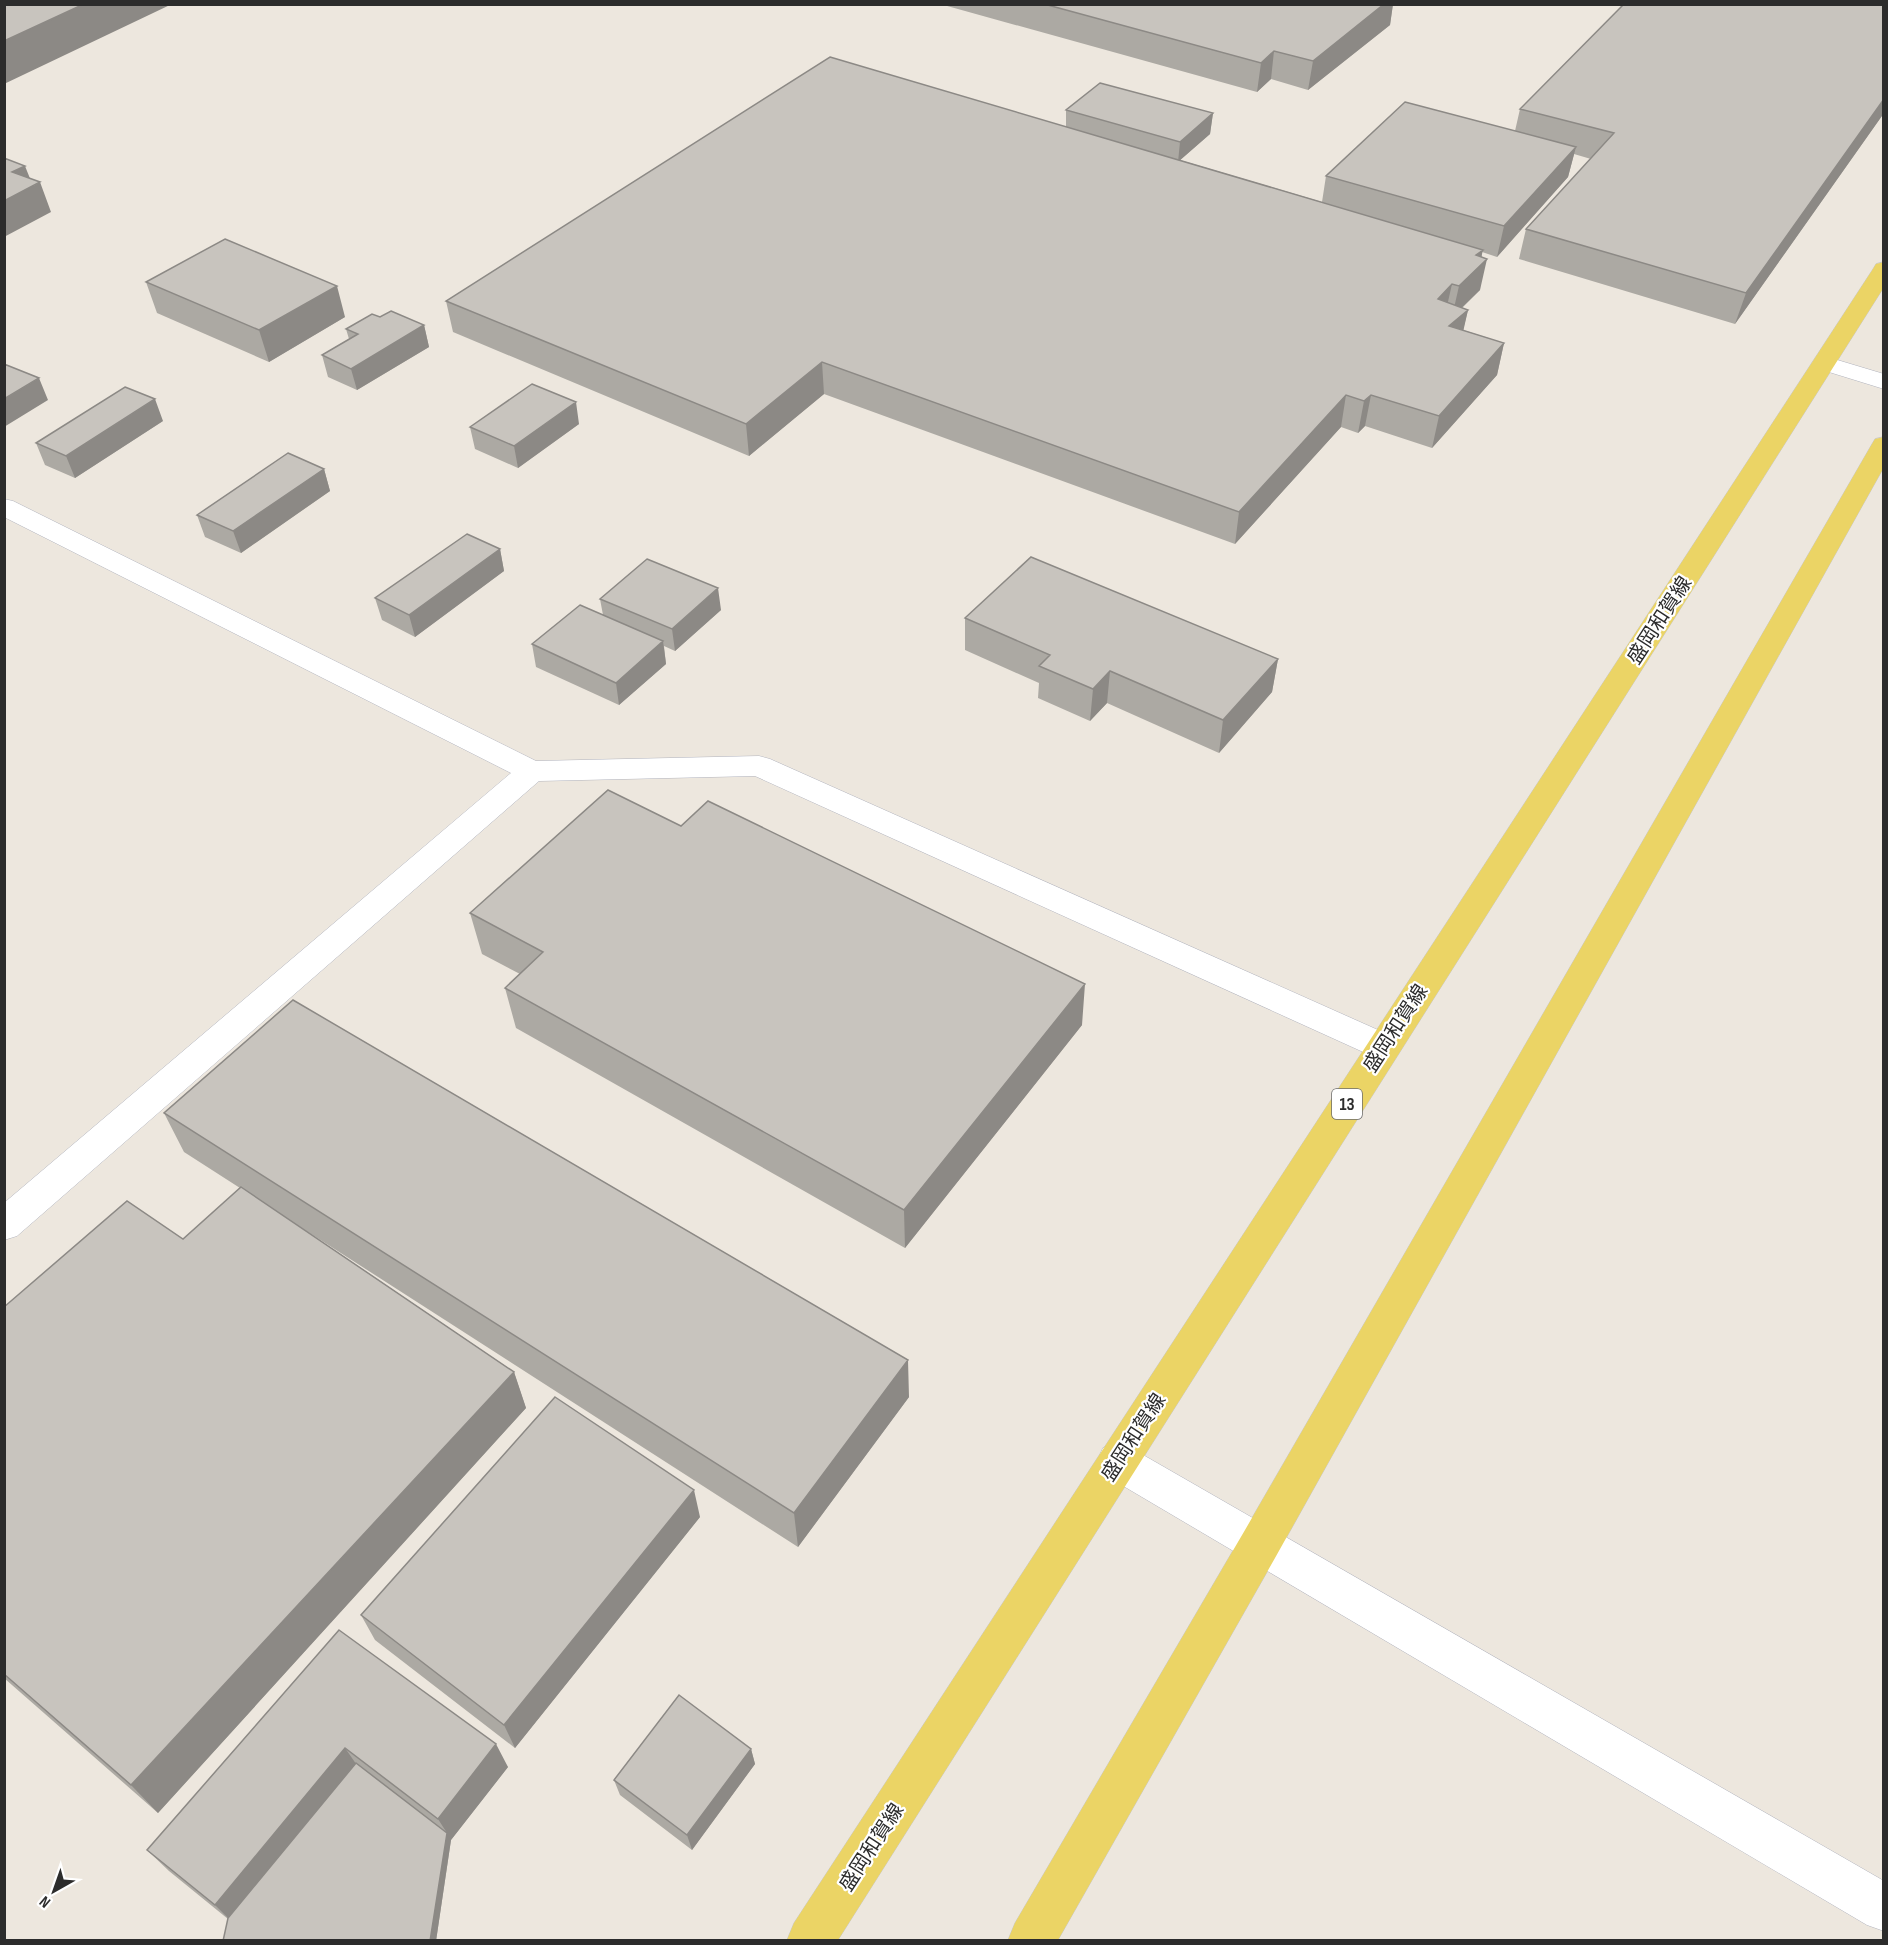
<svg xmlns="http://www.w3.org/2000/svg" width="1888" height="1945" viewBox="0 0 1888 1945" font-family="'Sofia Sans Condensed','Noto Sans JP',sans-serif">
	<rect width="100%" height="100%" fill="#ede7de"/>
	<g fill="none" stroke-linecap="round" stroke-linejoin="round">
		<defs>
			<path id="minor" d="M4,499L13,501L536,761L759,756L770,759L1396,1038L1401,1047L1396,1056L1384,1060L1372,1056L755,776L539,781L17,1236L4,1240V1203L511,773L4,517Z"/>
			<path id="tertiary" d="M1824,356L1884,374V389L1816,368L1812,363L1816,358Z
				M1117,1442L1131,1448L1884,1881V1931L1867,1925L1103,1474L1097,1461L1103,1448Z"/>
			<path id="primary" d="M1884,262V287L838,1940H787L794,1923L1873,269L1876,264Z
				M1884,437V467L1275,1558L1058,1940H1008L1015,1923L1245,1530L1872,444L1875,439Z"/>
		</defs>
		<use href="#minor" stroke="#b2b4be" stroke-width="1"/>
		<use href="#tertiary" stroke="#b2b4be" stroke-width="1"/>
		<use href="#primary" stroke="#c8c8c8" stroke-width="1"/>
		<use href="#minor" fill="#fff" fill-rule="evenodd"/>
		<use href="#tertiary" fill="#fff" fill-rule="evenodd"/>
		<use href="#primary" fill="#ebd465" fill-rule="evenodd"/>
	</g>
	<path fill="#aca9a3" d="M940,4H1393L1390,25L1308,90L1271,79L1257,92Z
		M1884,4V113L1735,324L1519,259L1526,229L1591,159L1574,154L1568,177L1497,257L1482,252L1480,290L1462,308L1468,310L1463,330L1504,343L1497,375L1432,448L1365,426L1358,433L1341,427L1235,544L824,394L749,456L453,332L446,301L1066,127V110L1213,113L1210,134L1180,160L1322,202L1326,176L1515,131L1520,109Z
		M146,282L345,317L269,362L157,313Z
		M380,317L424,325L429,347L357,390L328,377L322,355L349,339L346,329Z
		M163,421L75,478L45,465L36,443Z
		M579,424L518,468L475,449L470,427Z
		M324,469L330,491L241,553L205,537L197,515Z
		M500,549L504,571L415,637L382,620L375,598Z
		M600,599L721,610L675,651L664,646L666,664L619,705L536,667L532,644L603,615Z
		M965,618L1278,659L1272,692L1219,753L1107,703L1090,721L1038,698L1039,683L965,650Z
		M470,913L1082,1025L905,1248L516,1028L505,988L520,974L482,954Z
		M164,1113L909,1397L798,1547L305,1230L514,1372L526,1408L158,1813L4,1678V1307L183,1239L240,1188L184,1152Z
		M700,1517L515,1748L375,1640L361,1615Z
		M339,1630L508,1767L451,1840L436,1941H223L228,1919L169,1871L147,1850Z
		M751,1749L755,1764L692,1850L620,1795L614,1780Z"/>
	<path fill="#8c8985" d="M84,4H172L4,84V41Z
		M1384,4H1393L1390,25L1308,90L1313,61Z
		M1274,51L1271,79L1257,92L1261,63Z
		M1884,99V113L1735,324L1746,293Z
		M1213,113L1210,134L1178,162L1180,142Z
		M1576,147L1568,177L1497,257L1504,226Z
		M25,166L33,186L40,182L51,212L4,237V201L12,172Z
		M1483,250L1479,266L1487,259L1480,290L1452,317L1459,286L1476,255Z
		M1452,284L1445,315L1438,299Z
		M337,286L345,317L269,362L259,330Z
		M1468,310L1461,341L1449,326Z
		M424,325L429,347L357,390L351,369Z
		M1504,343L1497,375L1432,448L1439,416Z
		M822,362L824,394L749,456L746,424Z
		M39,378L48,400L4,427V399Z
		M1346,395L1341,427L1235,544L1239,512Z
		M1371,395L1365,426L1358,433L1364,401Z
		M155,399L163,421L75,478L66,456Z
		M576,402L579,424L518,468L514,446Z
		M324,469L330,491L241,553L233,531Z
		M500,549L504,571L415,637L409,615Z
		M718,588L721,610L675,651L672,629Z
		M663,641L666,664L619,705L616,683Z
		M1278,659L1272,692L1219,753L1223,720Z
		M1110,671L1107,703L1090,721L1093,689Z
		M1085,984L1082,1025L905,1248L904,1210Z
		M908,1360L909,1397L798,1547L794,1513Z
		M514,1372L526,1408L158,1813L131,1785Z
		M694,1490L700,1517L515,1748L504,1725Z
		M496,1744L508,1767L451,1840L436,1941H430L447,1833L438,1819Z
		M345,1748L361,1771L235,1925L215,1905Z
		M751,1749L755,1764L692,1850L687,1835Z"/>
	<path fill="#c8c4be" stroke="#8c8985" stroke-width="1.5" d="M4,4H84L4,41Z
		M1044,4H1384L1313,61L1274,51L1261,63Z
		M1624,4H1884V99L1746,293L1526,229L1614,133L1520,109Z
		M830,57L1483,250L1476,255L1487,259L1459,286L1452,284L1438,299L1468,310L1449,326L1504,343L1439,416L1371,395L1364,401L1346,395L1239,512L822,362L746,424L446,301Z
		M1100,83L1213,113L1180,142L1066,110Z
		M1405,102L1576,147L1504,226L1326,176Z
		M4,158L25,166L12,172L40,182L4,201Z
		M225,239L337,286L259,330L146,282Z
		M391,311L424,325L351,369L322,355L358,334L346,329L372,314L380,317Z
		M4,364L39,378L4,399Z
		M532,384L576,402L514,446L470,427Z
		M125,387L155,399L66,456L36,443Z
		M288,453L324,469L233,531L197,515Z
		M467,534L500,549L409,615L375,598Z
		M1031,557L1278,659L1223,720L1110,671L1093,689L1039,666L1050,655L965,618Z
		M647,559L718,588L672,629L600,599Z
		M580,605L663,641L616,683L532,644Z
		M608,790L681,826L708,801L1085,984L904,1210L505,988L543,952L470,913Z
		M293,1000L908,1360L794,1513L164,1113Z
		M241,1187L514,1372L131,1785L4,1674V1307L127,1201L183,1239Z
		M555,1397L694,1490L504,1725L361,1615Z
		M339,1630L496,1744L438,1819L345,1748L215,1905L147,1850Z
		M679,1695L751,1749L687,1835L614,1780Z
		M356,1763L447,1833L430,1941H223L228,1918Z"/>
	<g text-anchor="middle" stroke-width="4.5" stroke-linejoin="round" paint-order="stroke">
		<rect fill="#fff" stroke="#6b6b6b" stroke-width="1.5" x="1332" y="1089" width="30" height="30" rx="4.5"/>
		<g font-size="18" font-weight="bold" fill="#2c2c2c">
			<text x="1347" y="1110">13</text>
		</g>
		<g font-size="20" fill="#2c2c2c" stroke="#fff">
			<text transform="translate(1659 620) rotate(-57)" y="7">盛岡和賀線</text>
			<text transform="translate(1395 1028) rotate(-57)" y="7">盛岡和賀線</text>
			<text transform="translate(1133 1437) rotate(-57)" y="7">盛岡和賀線</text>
			<text transform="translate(871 1847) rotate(-57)" y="7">盛岡和賀線</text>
		</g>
	</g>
	<rect width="1888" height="1945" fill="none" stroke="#2c2c2c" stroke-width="12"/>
	<g transform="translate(54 1891) rotate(220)" stroke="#ffffff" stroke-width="4.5" paint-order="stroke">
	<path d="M0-4.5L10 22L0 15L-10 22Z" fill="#2c2c2c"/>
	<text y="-9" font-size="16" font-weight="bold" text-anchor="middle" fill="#2c2c2c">N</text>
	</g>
</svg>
